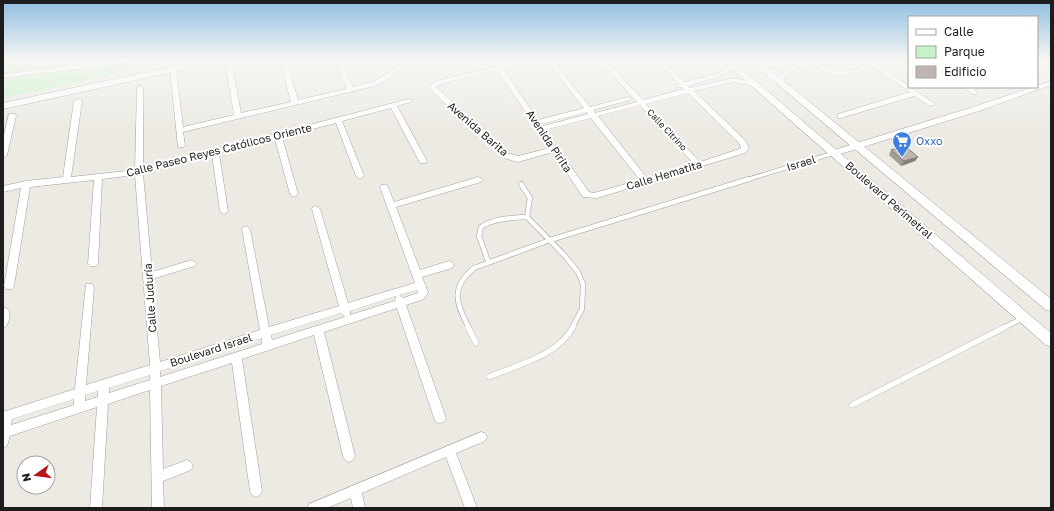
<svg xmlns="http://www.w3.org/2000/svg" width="1054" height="511" viewBox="0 0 1054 511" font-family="'Golos Text',sans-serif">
	<rect width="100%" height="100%" fill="#edeae4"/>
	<path fill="#c5f3c7" d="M3,60H182L3,98Z
		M816,60H857L861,63C840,69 833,75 816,60Z"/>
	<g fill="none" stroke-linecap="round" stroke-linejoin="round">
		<defs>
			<path id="service-far2" d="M69,68L72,60
				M3,76L138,60
				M746,180L834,153"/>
			<path id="service-far1" d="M521,184L530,198L527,217
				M488,261L479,236L481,227C494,218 512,218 527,217L565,256L578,272L583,284L582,309L572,328
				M469,328C456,303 450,288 474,268L550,240L749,179
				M1003,328L1023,318"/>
			<path id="service" d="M468,327L476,343
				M489,377C517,365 558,356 573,327
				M852,405L1005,327"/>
			<path id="minor" d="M225,60H231L241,113L291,102L280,60H286L298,100L347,89L335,60H341L353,87L375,81L406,60H413L385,81L374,86L183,132L185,145L184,147H178L170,69L173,67L176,69L183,127L234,115Z
				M525,60H536L503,69L538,120L584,108L546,60H552L590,107L628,97L631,99L630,100L593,110L595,113L637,102L599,60H605L643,100L684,89L682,87H677L676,86L679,84L655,60H661L685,82L719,73L731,65H735V67L723,75L688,86L690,88L733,78L756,83V85L754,86L733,82L694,91L745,140L749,148L745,153L597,198L583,197L553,152L518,162L504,158L438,97L429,87L434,82L440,80ZM497,70L550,148L518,156L510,154L436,87L444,83ZM688,93L739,143L741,148L739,149L700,162L646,104ZM640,105L694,164L647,178L598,116ZM587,112L588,114L543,126L541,124ZM591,118L640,180L594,193L589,192L545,130Z
				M792,60H802C794,66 763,70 755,64L758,62L778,63Z
				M864,60H871L877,64L935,104L931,106L929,105L914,96L841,118H838V114L910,92L873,67C862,71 849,76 837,75C828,74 821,69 813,67C800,63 788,72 781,82H777L776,81C785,67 801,59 818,64C824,66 830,70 836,71C847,72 858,68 869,65Z
				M1051,81V85L976,112L837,155L834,156L830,153L831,151L970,108L1033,87H1037V86Z
				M140,86L143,88V168L409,99L411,100V102L397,106L427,161L426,163H420L391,108L342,121L364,176L360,179L356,176L336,123L282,137L298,194L294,197L290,194L275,139L219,153L228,211L224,214L220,211L212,155L143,174L152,272L192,260L195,262L197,264L195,266L152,279L160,362L260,330L242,229L243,227L246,226L250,229L269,327L339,306L312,209L313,207L316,206L320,209L348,303L415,283L380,187L381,185H387L394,202L478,177L481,178L482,180L481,182L396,207L420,270L449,261L452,262L454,265L452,268L422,277L428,292L424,299L406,305L446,418L444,422L440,423L436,422L434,418L397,308L324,332L355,456L353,460L349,462L345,460L343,456L314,335L242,359L262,491L260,495L256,497L252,495L250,491L232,363L161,386L163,469L187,460L191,462L193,466L191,470L163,481L164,508H152L150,390L108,404L102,508H90L97,407L10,436L7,446L3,448V412L75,389L86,284H92L94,287L86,385L150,365L135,175L102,179L98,264L96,266H90L88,264L94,180L30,187L14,286L12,289H6L4,286L21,188L3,192V186L26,181L63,177L74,101L78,99L82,101L71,177L135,170L137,88ZM417,290L418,293L403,298L399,295ZM396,296L395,301L350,315V311ZM341,313L345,317L272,340L271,335ZM262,338V344L160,377V371ZM150,375V380L109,393V388ZM98,391V397L85,401V395ZM74,399V405L11,425L12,419Z
				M963,87H971L978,93L977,94H973Z
				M9,114H15L16,116L7,155L3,158V139Z
				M5,308L8,309C11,314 9,322 6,327L3,328V309Z
				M481,432L485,433L487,437L485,441L456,453L477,508H465L446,457L362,493L365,508H353L351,498L327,508H307L309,504Z"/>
			<path id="tertiary" d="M194,60H206L205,62L173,72L3,109V103L171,67Z
				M722,60H731L1051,333V347L1046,345Z
				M749,60H758L1051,299V311L1046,310Z"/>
		</defs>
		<use href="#service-far2" stroke="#9e9e9e" stroke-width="4.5"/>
		<use href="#service-far1" stroke="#9e9e9e" stroke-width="5.5"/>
		<use href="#service" stroke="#9e9e9e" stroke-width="6"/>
		<use href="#minor" stroke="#9e9e9e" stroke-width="1"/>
		<use href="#tertiary" stroke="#9e9e9e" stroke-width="1"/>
		<use href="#service-far2" stroke="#fff" stroke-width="3.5"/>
		<use href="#service-far1" stroke="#fff" stroke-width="4.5"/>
		<use href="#service" stroke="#fff" stroke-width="5.5"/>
		<use href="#minor" fill="#fff" fill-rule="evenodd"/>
		<use href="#tertiary" fill="#fff" fill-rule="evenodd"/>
	</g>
	<path fill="#a39d98" d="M891,150L918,157L915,161L901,166L889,155Z"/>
	<path fill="#847f7c" d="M918,157L915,161L901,166L904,161Z"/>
	<path fill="#bdb6b1" stroke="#847f7c" d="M905,146L918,157L904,161L891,150Z"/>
	<linearGradient id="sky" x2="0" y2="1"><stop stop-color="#8fbee1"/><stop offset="0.46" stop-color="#f7f6f3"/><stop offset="1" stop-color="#f7f6f3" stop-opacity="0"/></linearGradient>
	<rect width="1054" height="131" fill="url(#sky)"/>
	<defs>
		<symbol id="supermarket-pin" viewBox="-11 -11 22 30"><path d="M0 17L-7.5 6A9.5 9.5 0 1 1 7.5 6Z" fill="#3f7fe0" stroke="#fff"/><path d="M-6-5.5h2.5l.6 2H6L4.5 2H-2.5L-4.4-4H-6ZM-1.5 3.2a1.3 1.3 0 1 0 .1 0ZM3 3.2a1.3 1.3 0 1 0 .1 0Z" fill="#fff"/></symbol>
	</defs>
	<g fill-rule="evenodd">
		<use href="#supermarket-pin" x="891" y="130" width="22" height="30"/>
	</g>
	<g text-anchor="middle" stroke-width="4" stroke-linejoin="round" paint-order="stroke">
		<g font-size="9" fill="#1d1d1d" stroke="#fff">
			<text transform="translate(667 130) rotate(47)" y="3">Calle Citrino</text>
		</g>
		<g font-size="11" fill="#1d1d1d" stroke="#fff">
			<text transform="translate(478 129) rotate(41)" y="4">Avenida Barita</text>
			<text transform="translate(549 141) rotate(56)" y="4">Avenida Pirita</text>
			<text transform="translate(219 150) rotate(-14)" y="4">Calle Paseo Reyes Católicos Oriente</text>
			<text transform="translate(801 163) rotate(-17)" y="4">Israel</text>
			<text transform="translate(664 175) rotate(-17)" y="4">Calle Hematita</text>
			<text transform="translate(889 200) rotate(41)" y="4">Boulevard Perimetral</text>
			<text transform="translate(150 298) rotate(-94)" y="4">Calle Juduría</text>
			<text transform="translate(211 350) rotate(-18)" y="4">Boulevard Israel</text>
		</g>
		<g font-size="11" fill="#366cbe" stroke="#fff" text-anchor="start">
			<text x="916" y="145">Oxxo</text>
		</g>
	</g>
	<rect width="1054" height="511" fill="none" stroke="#1d1d1d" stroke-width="8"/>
	<rect x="908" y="16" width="130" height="72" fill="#ffffff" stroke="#a5a5a5"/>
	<rect x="916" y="29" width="20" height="6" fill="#ffffff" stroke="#a5a5a5"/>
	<text x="944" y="36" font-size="12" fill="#1d1d1d">Calle</text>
	<rect x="916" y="46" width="20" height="12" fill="#c5f3c7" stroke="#a5a5a5"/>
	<text x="944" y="56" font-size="12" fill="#1d1d1d">Parque</text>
	<rect x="916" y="66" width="20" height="12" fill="#bdb6b1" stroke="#a5a5a5"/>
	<text x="944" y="76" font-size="12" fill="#1d1d1d">Edificio</text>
	<g transform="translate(36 475) rotate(256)"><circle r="19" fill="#ffffff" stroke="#a5a5a5"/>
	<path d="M0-3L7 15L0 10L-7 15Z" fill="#b51519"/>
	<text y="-6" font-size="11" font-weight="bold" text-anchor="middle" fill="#1d1d1d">N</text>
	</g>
</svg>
